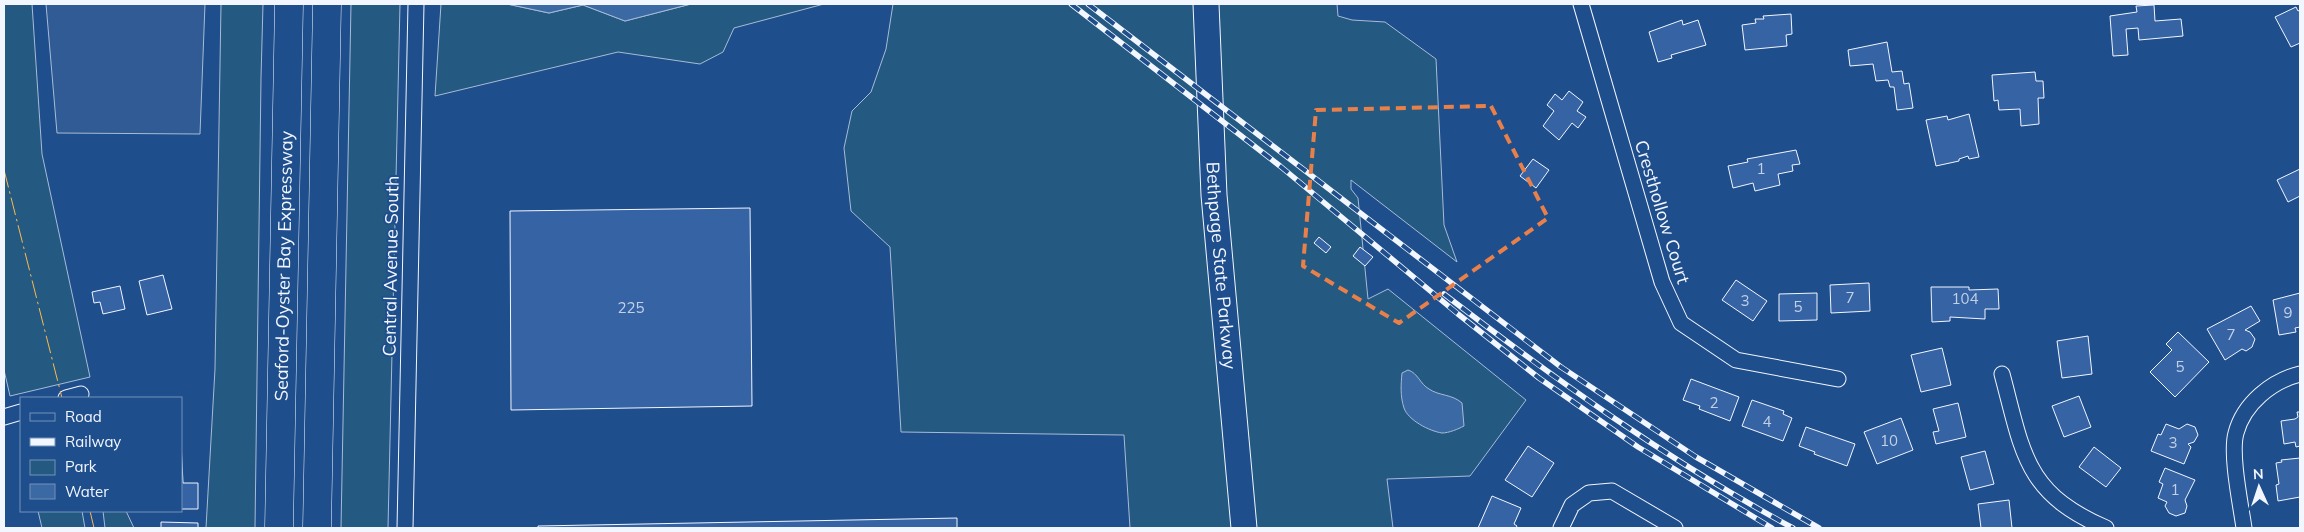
<svg xmlns="http://www.w3.org/2000/svg" width="2304" height="532" viewBox="0 0 2304 532" font-family="Mulish,sans-serif">
	<rect width="100%" height="100%" fill="#1f4e8c"/>
	<path fill="#245a82" stroke="#a8bbd7" d="M4,4H32L42,154L90,377L10,396L4,370Z
		M221,4H263L261,78L255,528H206L215,369Z
		M351,4H400L388,528H341Z
		M441,4H507L549,13L583,5L625,21L691,4H824L734,28L723,52L700,64L618,52L435,96Z
		M893,4H1337L1338,16L1352,20L1385,22L1436,59L1444,225L1457,262L1351,180V189L1358,198L1368,299L1388,289L1526,400L1470,476L1387,479L1393,528H1130L1124,435L901,432L890,247L851,211L844,148L852,111L871,92L886,49Z
		M38,511H82L85,528H42Z
		M103,511H126L134,528H105Z"/>
	<path fill="#305b95" stroke="#a8bbd7" d="M46,4H205L200,134L57,133Z"/>
	<path fill="#3b69a3" stroke="#a8bbd7" d="M507,4H691L625,21L583,5L549,13Z
		M1408,370C1418,373 1420,384 1429,389C1439,396 1452,394 1462,403L1464,426C1458,429 1449,433 1442,433C1429,431 1408,420 1404,408C1400,396 1401,384 1402,373Z"/>
	<path fill="#3563a3" stroke="#f2f6ff" d="M2154,5L2155,21L2181,19L2183,36L2139,40L2138,28L2126,29L2128,55L2113,56L2110,16L2137,12L2136,6Z
		M2296,7L2298,11L2300,10V43L2291,47L2275,17Z
		M1791,14L1792,34L1786,35L1787,46L1745,50L1742,25L1756,23L1755,19H1764L1763,16Z
		M1682,20L1683,25L1698,20L1706,45L1671,55L1672,58L1658,62L1649,32Z
		M1887,42L1892,72L1902,71L1904,84L1909,83L1913,108L1897,110L1894,87H1890L1888,80L1876,81L1873,64L1850,66L1848,50Z
		M2035,72L2036,81H2043L2044,98H2038L2039,124L2021,126L2020,109L1999,110L1998,100L1994,101L1992,75Z
		M1569,91L1583,102L1577,111L1586,117L1578,128L1572,123L1559,140L1543,126L1554,111L1547,105L1555,94L1562,100Z
		M1969,114L1979,157L1969,159L1968,156L1959,159V161L1936,166L1926,120L1947,116L1948,120Z
		M1796,150L1800,164L1792,165L1793,171L1778,174L1780,185L1755,191L1753,183L1733,188L1728,166L1748,162L1747,159Z
		M1533,159L1549,170L1536,188L1520,176Z
		M2300,169V196L2288,202L2277,180Z
		M750,208L752,406L511,410L510,211Z
		M1319,237L1331,247L1326,253L1314,243Z
		M1360,247L1373,257L1365,266L1353,256Z
		M163,275L172,309L147,315L139,281Z
		M1736,280L1767,301L1753,321L1722,300Z
		M1869,283L1870,311L1831,313L1830,285Z
		M120,286L125,309L103,314L100,302L94,303L92,292Z
		M1931,287H1969V290L1998,289L1999,309H1985V319L1950,317V321L1932,322Z
		M1817,293V320L1779,321V294Z
		M2300,293V327L2295,328L2296,332L2279,335L2273,300Z
		M2251,306L2260,321L2245,330L2250,332L2255,339L2252,347L2246,351L2242,349L2225,360L2207,329Z
		M2178,332L2209,362L2175,397L2150,372L2172,350L2166,344Z
		M2088,336L2092,374L2062,378L2057,341Z
		M1942,348L1951,385L1921,392L1911,355Z
		M1691,379L1739,397L1730,421L1699,409L1700,406L1683,400Z
		M2079,396L2091,427L2064,437L2052,406Z
		M1752,400L1784,411L1783,414L1792,418L1783,441L1742,426Z
		M1958,403L1966,437L1936,444L1933,432L1939,431L1933,409Z
		M2297,412H2300V446L2296,447L2295,442L2284,444L2281,421L2295,419L2298,417Z
		M1901,418L1913,450L1877,464L1864,432Z
		M2166,424L2179,429L2187,424L2195,427L2198,435L2194,442L2188,444L2191,447L2184,464L2151,451L2158,434L2161,435Z
		M1806,427L1855,444L1847,466L1814,454L1815,452L1799,446Z
		M181,442L183,483H198V509H181Z
		M1528,446L1554,463L1532,497L1505,480Z
		M2094,447L2121,468L2106,487L2079,467Z
		M1985,451L1994,484L1970,490L1961,457Z
		M2300,458V497L2278,501L2276,485L2279,484L2276,463L2282,462L2281,460Z
		M2165,468L2195,480L2185,500L2187,506L2185,513L2176,516L2169,513L2165,506L2167,502L2158,498L2163,484L2159,482Z
		M1492,496L1521,508L1514,524L1517,526L1516,528H1478Z
		M2009,500L2012,528H1981L1978,504Z
		M957,518V528H538V526Z
		M161,522L198,523V528H161Z"/>
	<g fill="none" stroke-linecap="round" stroke-linejoin="round">
		<defs>
			<path id="minor" d="M1581,4L1662,282L1681,323L1736,360L1838,379
				M2002,374C2023,452 2024,493 2106,528
				M66,398L81,394
				M4,417L21,412
				M405,528L416,4
				M1561,528L1572,505L1589,493L1612,491L1675,528
				M2244,528C2241,506 2230,454 2236,433C2244,403 2272,381 2300,374"/>
			<g id="trunk">
				<path id="s1" d="M1206,4L1214,195L1244,528"/>
			</g>
			<g id="motorway">
				<path id="s2" d="M279,528L289,4"/>
				<path d="M317,528L327,4"/>
			</g>
		</defs>
		<use href="#minor" stroke="#f2f6ff" stroke-width="17"/>
		<use href="#trunk" stroke="#f2f6ff" stroke-width="27"/>
		<use href="#motorway" stroke="#f2f6ff" stroke-width="29"/>
		<use href="#minor" stroke="#1f4e8c" stroke-width="15"/>
		<use href="#trunk" stroke="#1f4e8c" stroke-width="25"/>
		<use href="#motorway" stroke="#1f4e8c" stroke-width="28"/>
		<defs>
			<path id="rail" d="M1071,4L1280,166L1458,314L1539,378L1638,447L1772,528
				M1088,4L1561,367L1696,457L1819,528
				M1444,294C1556,380 1669,461 1793,528"/>
		</defs>
		<use href="#rail" stroke="#f2f6ff" stroke-width="5.5"/>
		<use href="#rail" stroke="#1f4e8c" stroke-width="4" stroke-dasharray="11" stroke-linecap="butt"/>
		<path stroke="#ffb74d" stroke-width="1" stroke-dasharray="18 4 2.5 4" stroke-linecap="butt" d="M4,170L62,398
			M90,511L94,528"/>
	</g>
	<path fill="none" stroke="#ea8049" stroke-width="4" stroke-dasharray="10 6" stroke-linejoin="round" d="M1491,106L1548,218L1399,323L1303,266L1316,110Z"/>
	<g text-anchor="middle" stroke-width="4" stroke-linejoin="round" paint-order="stroke">
		<g font-size="15" fill="#c3d1e8">
			<text x="1761" y="174">1</text>
			<text x="1850" y="303">7</text>
			<text x="1965" y="304">104</text>
			<text x="1745" y="306">3</text>
			<text x="1798" y="312">5</text>
			<text x="631" y="313">225</text>
			<text x="2288" y="318">9</text>
			<text x="2231" y="340">7</text>
			<text x="2180" y="372">5</text>
			<text x="1714" y="408">2</text>
			<text x="1767" y="427">4</text>
			<text x="1889" y="446">10</text>
			<text x="2173" y="448">3</text>
			<text x="2175" y="495">1</text>
		</g>
		<g font-size="18" fill="#f2f6ff" stroke="#1f4e8c">
			<text transform="translate(1662 212) rotate(73)" y="6">Cresthollow Court</text>
			<text dy="6" stroke="none"><textPath href="#s2" startOffset="262">Seaford-Oyster Bay Expressway</textPath></text>
			<text transform="translate(391 266) rotate(-89)" y="6">Central Avenue South</text>
			<text dy="6" stroke="none"><textPath href="#s1" startOffset="262">Bethpage State Parkway</textPath></text>
		</g>
	</g>
	<rect width="2304" height="532" fill="none" stroke="#f2f6ff" stroke-width="10"/>
	<rect x="20" y="397" width="162" height="115" fill="#1f4e8c" stroke="#7391ba"/>
	<rect x="30" y="413" width="25" height="8" fill="#1f4e8c" stroke="#7391ba"/>
	<text x="65" y="422" font-size="15" fill="#f2f6ff">Road</text>
	<rect x="30" y="438" width="25" height="8" fill="#f2f6ff" stroke="#7391ba"/>
	<text x="65" y="447" font-size="15" fill="#f2f6ff">Railway</text>
	<rect x="30" y="460" width="25" height="15" fill="#245a82" stroke="#7391ba"/>
	<text x="65" y="472" font-size="15" fill="#f2f6ff">Park</text>
	<rect x="30" y="484" width="25" height="15" fill="#3b69a3" stroke="#7391ba"/>
	<text x="65" y="497" font-size="15" fill="#f2f6ff">Water</text>
	<g transform="translate(2259 487) rotate(357)" stroke="#1f4e8c" stroke-width="4" paint-order="stroke">
	<path d="M0-4L9 19L0 12L-9 19Z" fill="#f2f6ff"/>
	<text y="-8" font-size="14" font-weight="bold" text-anchor="middle" fill="#f2f6ff">N</text>
	</g>
</svg>
